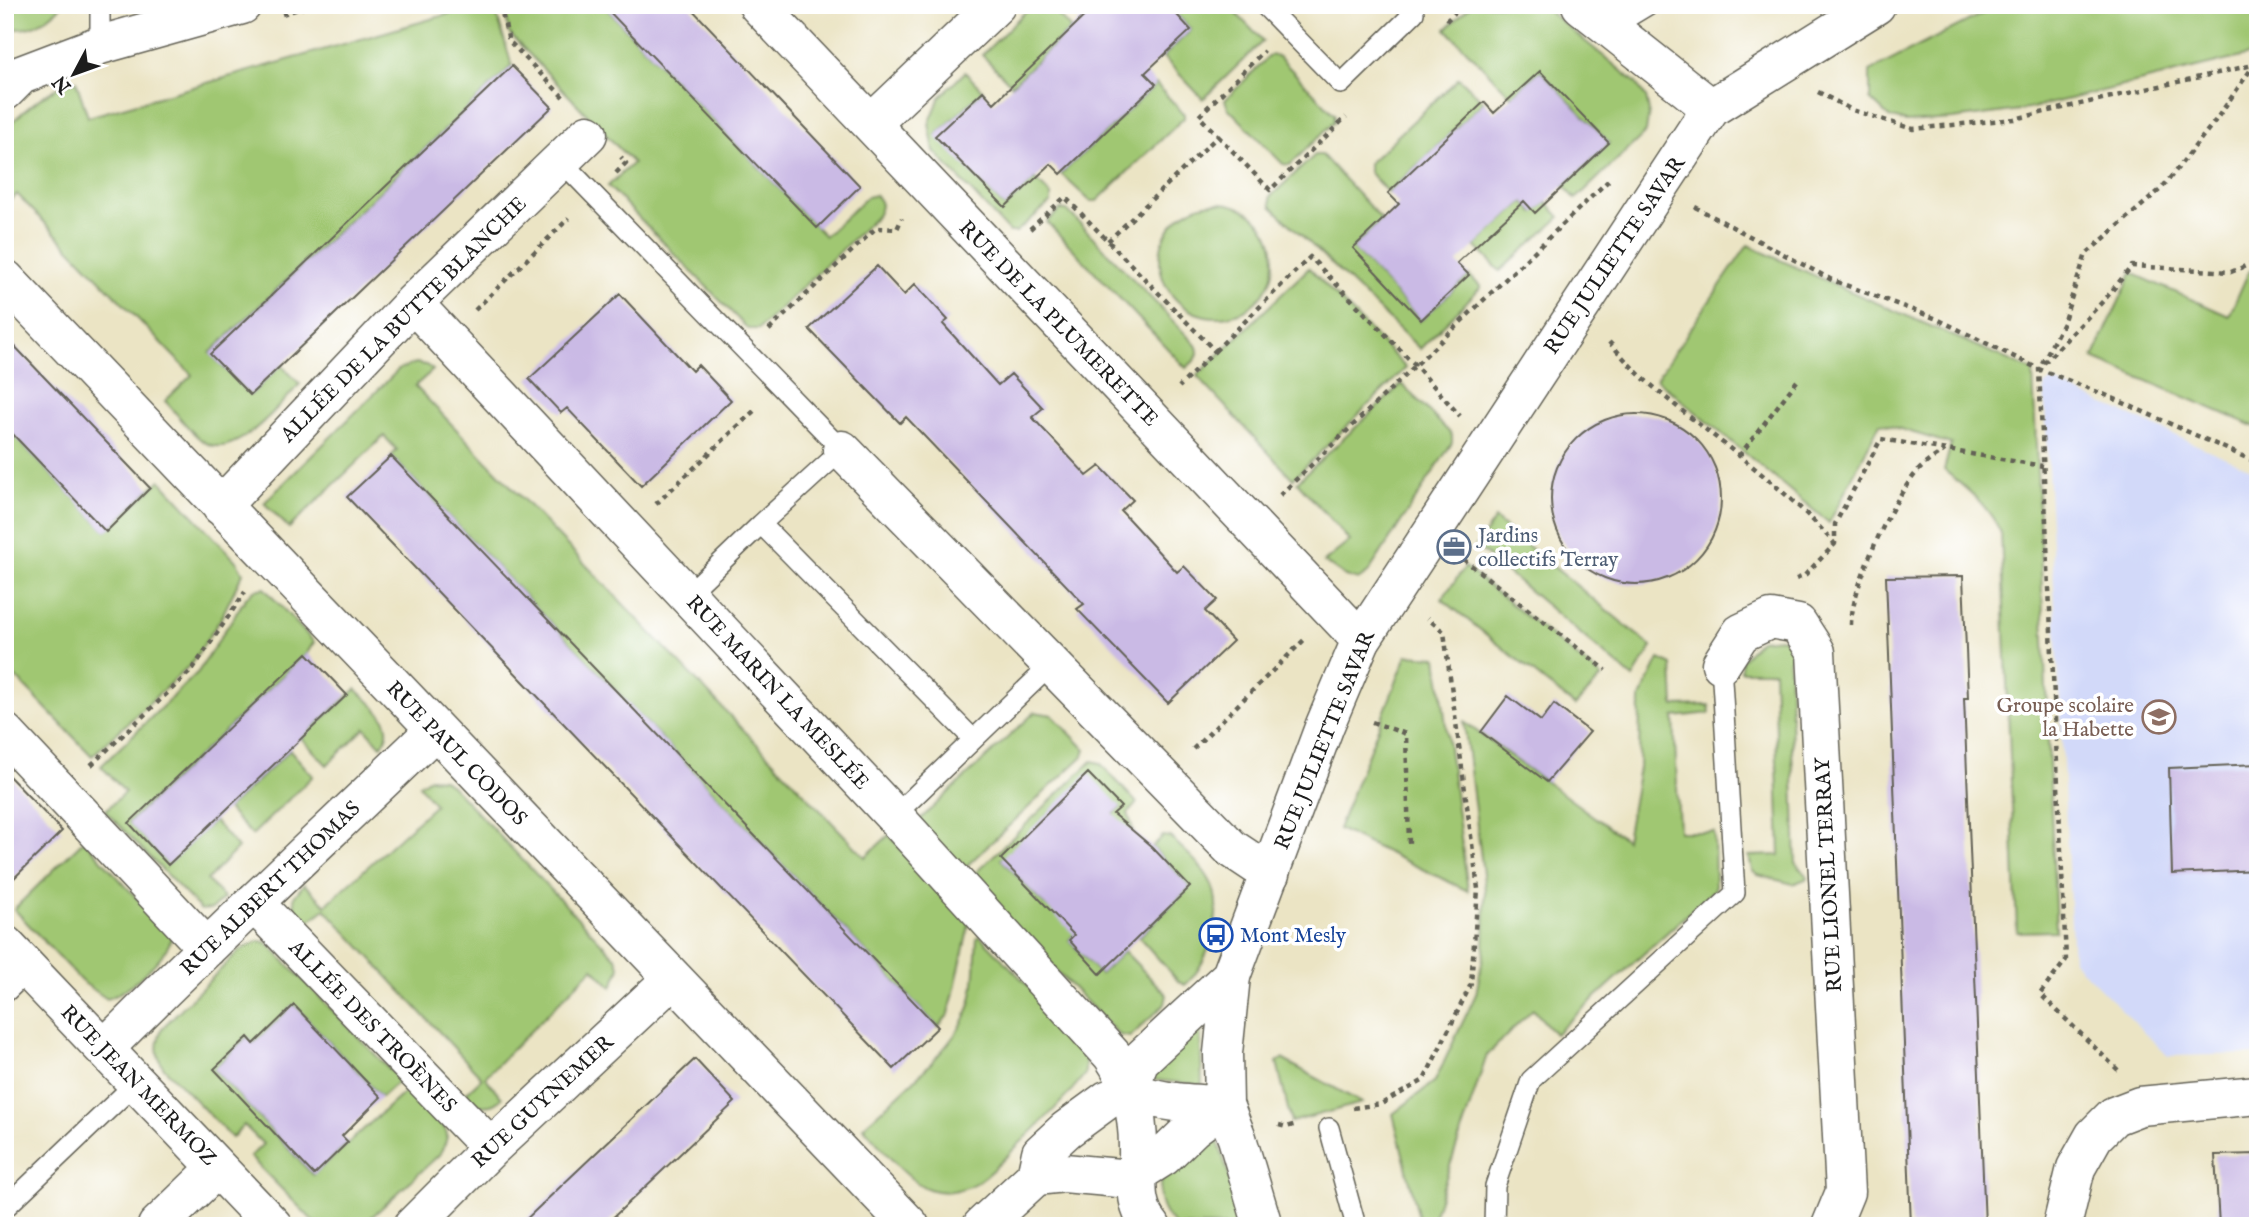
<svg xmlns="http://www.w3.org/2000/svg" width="2263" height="1231" viewBox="0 0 2263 1231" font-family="'IM FELL English',serif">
	<rect width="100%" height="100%" fill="#fff"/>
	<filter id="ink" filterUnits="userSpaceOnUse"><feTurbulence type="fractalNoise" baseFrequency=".0143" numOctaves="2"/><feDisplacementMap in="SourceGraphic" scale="14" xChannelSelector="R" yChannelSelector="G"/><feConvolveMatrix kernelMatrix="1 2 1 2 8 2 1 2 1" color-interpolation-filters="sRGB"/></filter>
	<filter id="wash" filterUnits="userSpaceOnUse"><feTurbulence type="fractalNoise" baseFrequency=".00686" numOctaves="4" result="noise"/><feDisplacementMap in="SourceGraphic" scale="28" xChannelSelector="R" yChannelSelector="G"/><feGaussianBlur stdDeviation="1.57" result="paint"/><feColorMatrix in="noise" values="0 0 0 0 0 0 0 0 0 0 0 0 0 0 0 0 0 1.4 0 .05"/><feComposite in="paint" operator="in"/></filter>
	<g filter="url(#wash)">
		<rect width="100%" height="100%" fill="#ebe4c4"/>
		<path fill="#d2d9f9" d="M2052,381L2258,472V1054L2168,1056L2073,961L2044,385Z"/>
		<path fill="#a0c772" stroke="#5e7247" stroke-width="2" d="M5,5H63C46,21 30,33 5,28Z
			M480,5H494L512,66L210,353L250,395L281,365L300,384C281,403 238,458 208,444C195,439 176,412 165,401L192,375L17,194L5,205V128C27,109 47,88 76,81L88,117Z
			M504,5H603L825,236L867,197L875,195C883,203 882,207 877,216L759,329H748L608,186L633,163L509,33Z
			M1032,5H1049L1071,29L1012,85L982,55Z
			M1168,5H1228L1263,41L1203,99L1163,57L1191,30Z
			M1471,5H1541L1635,82L1646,97L1649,111L1646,132L1576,199L1564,186L1609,143L1540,71L1512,97L1446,29Z
			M1999,5H2258V53L2028,109L1953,119L1906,122L1889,117L1870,99V71Z
			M1270,55L1279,57L1335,115L1334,122L1290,165L1283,164L1228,108L1225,100Z
			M965,72L983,91L936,135L1005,207L1035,179L1051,195V202L1016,232H1009L934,151L929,124L940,97Z
			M1459,78L1484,102L1388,193L1369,172V163Z
			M1156,84L1184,114V118L1097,201H1090L1061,174Z
			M1315,155H1322L1382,220L1353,248L1421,320L1469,275L1481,287L1420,349L1271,206L1270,197Z
			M1524,201L1534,213L1546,202L1560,217L1500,271L1475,246Z
			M1160 260a57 57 0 1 1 114 0a57 57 0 1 1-114 0Z
			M1060,210H1067L1196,345C1202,356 1194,361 1186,368L1047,222Z
			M1748,245C1842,290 1938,328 2033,371L2056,931L2017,932L2001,533C1988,505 1968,490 1944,470L1951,444L1880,423L1829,523L1656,379Z
			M1309,268L1406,368L1293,479L1197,376Z
			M2258,269V428L2093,358L2132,273L2229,316L2249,271Z
			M416,363L426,365L433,370L415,386L865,857L889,835L970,921L949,1014L938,1027L391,456L397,450L384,436L289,528L264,503L399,369Z
			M1402,384L1452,435V443L1368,573L1358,580L1345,576L1324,562L1350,541L1297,482Z
			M5,426L106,531L160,480L237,562L243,573L221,618L191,664L92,756L5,666Z
			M1495,519L1652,647L1633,678L1476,546Z
			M1465,567L1602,677L1575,706L1442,599Z
			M264,588L314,642L307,653L129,822L168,864L214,821L238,848L207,880L224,898L212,909L201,910L105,811L125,792L101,766L198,672L246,598L254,590Z
			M1781,638L1797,647L1789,660L1796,863L1808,878L1793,884L1758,875L1752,871L1749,856L1780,855L1774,671H1741V660L1760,640Z
			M1407,655L1437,657L1468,891L1338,829Z
			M1659,659L1672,665L1674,706L1709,705L1710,713L1674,717L1679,832H1714L1715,889L1555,1034L1533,1009L1487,1055L1432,1220L1450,1226H1421L1393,1114L1435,1081L1476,994L1484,952L1485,890L1464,722L1626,840L1639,768L1640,698Z
			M356,689C371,703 400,724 381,746L365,728L327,765L301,738Z
			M1035,712L1052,715L1083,747L1085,750L1083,756L960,872L915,824Z
			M290,750L313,776L252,835L227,809Z
			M1092,761L1100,763L1137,803L1128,813L1134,833L1111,817L1121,807L1001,859L1043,903L1079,930L1069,940L1100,974L1124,951L1167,995L1165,1004L1130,1037L1119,1035L968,880Z
			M430,778L443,779L452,786L616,958L620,968L612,987L593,968L485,1077L502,1098C489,1111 477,1106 463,1096L482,1078L325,909L303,926L295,910L294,897L304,884L326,905L435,805L419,785Z
			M1163,836L1170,837C1184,850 1201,864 1210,881C1226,909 1209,965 1185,985L1179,982L1139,937L1189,887L1152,847Z
			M84,840L172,937C165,959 129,991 107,999L81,981L14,909Z
			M980,936L1081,1040L1085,1058V1074C1064,1101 1040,1124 1015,1148C1004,1159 993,1171 980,1180C966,1190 945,1195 929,1189C906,1181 880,1145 863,1127C892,1101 954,1048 967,1013C976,990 975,963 977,938Z
			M259,941L266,942L400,1080L381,1097L294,1005L254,1044L247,1037L214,1069L313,1175L409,1088C417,1097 447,1124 447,1135C447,1143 442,1149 439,1155L362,1226H318L250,1157L263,1144L244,1125L232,1138L163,1067C155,1052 156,1044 162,1028L240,950Z
			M1200,1026L1202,1085L1155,1080L1153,1077L1156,1070Z
			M1282,1059L1362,1103L1291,1122L1277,1062Z
			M1207,1135H1216L1245,1226H1176C1162,1213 1155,1197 1163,1178Z"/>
		<g id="blocks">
			<path fill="#cabae5" d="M603,5H688L860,186L817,228Z
				M1096,5H1168L1191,30L1145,73L1156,84L1061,174L1051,164L1005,207L935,136L983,91L994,103Z
				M512,66L552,107L250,395L210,354Z
				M1540,71L1609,143L1535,213L1524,201L1457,263L1469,275L1421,320L1353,248L1399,204L1388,193L1484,102L1494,113Z
				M877,266L904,295L915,284L948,320L943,324L998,385L1011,374L1043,408L1032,417L1087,476L1100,466L1133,500L1121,511L1177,572L1184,566L1217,600L1205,611L1233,641L1168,703L1077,609L1084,604L906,417L900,423L809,329Z
				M620,294L692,371L698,365L731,400L641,486L567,408L561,413L529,379Z
				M5,336L150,488L106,532L5,426Z
				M1551 499a85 85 0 1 1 170 0a85 85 0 1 1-170 0Z
				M391,456L938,1027L894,1069L347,497Z
				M1963,576L1968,698H1964L1985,1226H1911L1886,577Z
				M307,653L347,695L168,865L129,823Z
				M1508,696L1541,721L1554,704L1590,732L1547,782L1481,732Z
				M2258,764V870L2172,874L2169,768Z
				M5,772L62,831L5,887Z
				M1088,773L1121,807L1113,814L1152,847L1190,887L1100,974L1069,940L1074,935L1001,859Z
				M294,1005L381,1097L342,1136L348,1142L314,1175L214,1069L248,1037L254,1044Z
				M695,1059L735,1102L604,1226H519Z
				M2258,1154V1226H2219L2215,1155Z"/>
		</g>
	</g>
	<g filter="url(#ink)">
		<use href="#blocks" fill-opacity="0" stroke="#646257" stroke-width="2"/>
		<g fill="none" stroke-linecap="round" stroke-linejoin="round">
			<defs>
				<path id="service" d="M100,5V45
					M1264,5L1341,84L1414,13L1406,5
					M1610,28L1648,5
					M561,161L842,450L761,524L687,595
					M761,524L973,739
					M894,816L1051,665
					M5,993L29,970
					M1329,1128L1356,1226
					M5,1208L137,1082
					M1494,1226L1495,1186L1531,1080L1735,893L1721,664"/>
				<path id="minor" d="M758,5L1361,640
					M1581,5L1711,108L1876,5
					M5,91L21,75L100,45L242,5
					M871,124L996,5
					M5,279L910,1226
					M413,303L894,816L1112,1055C1131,1082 1138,1116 1138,1148C1139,1175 1131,1204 1151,1226
					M842,450L1231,848L1270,874
					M221,506L413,303L588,134
					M1721,664L1741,633L1771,619L1798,624L1816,652L1845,1192L1831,1226
					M5,733L207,948
					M255,904L491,1148
					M5,945L273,1226
					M1231,976L1223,1053L1224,1105L1237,1138L1263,1226
					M105,1048C213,939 325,836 435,730
					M1130,1091C1161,1103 1192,1104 1224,1105
					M1036,1176L1064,1173L1119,1178L1136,1174L1163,1157L1193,1128L1224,1105
					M157,1226L217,1168
					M413,1226L491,1148L672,979
					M2062,1226L2076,1168L2094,1136L2114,1116L2140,1106L2258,1095"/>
				<path id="tertiary" d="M982,1226L1036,1176L1041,1153L1066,1130L1107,1100L1130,1091L1139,1061L1231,976L1325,725L1361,640L1711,108"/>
			</defs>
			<use href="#service" stroke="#646257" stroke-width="22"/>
			<use href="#minor" stroke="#646257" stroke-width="41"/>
			<use href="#tertiary" stroke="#646257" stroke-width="41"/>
			<path stroke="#646257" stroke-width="4.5" stroke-dasharray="5 5" stroke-linecap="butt" d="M500,5L509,41L566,100
				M282,14L312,5
				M1446,21L1463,5
				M1818,92L1852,110L1913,129L2014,119L2253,65
				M1218,136L1270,190L1346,117
				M616,173L626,163L621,157
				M1695,207L1832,280L1937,319L2039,369L2108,396L2258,463
				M1030,229L1065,197L1215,351L1179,387
				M1108,241L1218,136L1199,116L1264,51
				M475,310L569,218
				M769,330L876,228L897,229L902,218
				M1609,342C1622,356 1635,372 1650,384C1711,437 1781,482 1834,543
				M1215,351L1310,257L1415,365L1460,416
				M2044,363L2106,298L2132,266L2231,272L2258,261
				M1739,456L1797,381
				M1280,495L1610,179
				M656,504L756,409
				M1463,559L1606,670
				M1796,579L1804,576L1835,544V524L1881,439L2043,466
				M1851,625C1851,588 1895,490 1923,466C1929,460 1938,455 1945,450
				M1372,722L1406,734L1409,844
				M1193,749L1304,640
				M91,765L192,670L245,592
				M2118,1070L2040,994L2066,960L2039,369L2063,323L2086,254L2162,188L2215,121L2254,65L2258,64
				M1353,1108L1381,1104L1424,1080L1471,984L1478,889L1444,632L1427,618
				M1279,1125L1286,1127L1297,1124"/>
			<use href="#service" stroke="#fff" stroke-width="19"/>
			<use href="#minor" stroke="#fff" stroke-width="38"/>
			<use href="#tertiary" stroke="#fff" stroke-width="38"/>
		</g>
	</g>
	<defs>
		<symbol id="office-ring" viewBox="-11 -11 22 22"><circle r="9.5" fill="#fff" stroke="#5c6f8a" stroke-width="1.5"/><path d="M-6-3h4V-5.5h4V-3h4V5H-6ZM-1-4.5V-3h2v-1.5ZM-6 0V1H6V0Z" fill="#5c6f8a"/></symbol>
		<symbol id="school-ring" viewBox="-11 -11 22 22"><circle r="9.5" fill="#fff" stroke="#8d6e63" stroke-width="1.5"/><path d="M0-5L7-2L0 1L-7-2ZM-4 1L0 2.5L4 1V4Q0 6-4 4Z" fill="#8d6e63"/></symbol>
		<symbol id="bus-ring" viewBox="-11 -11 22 22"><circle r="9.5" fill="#fff" stroke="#1a4fb4" stroke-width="1.5"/><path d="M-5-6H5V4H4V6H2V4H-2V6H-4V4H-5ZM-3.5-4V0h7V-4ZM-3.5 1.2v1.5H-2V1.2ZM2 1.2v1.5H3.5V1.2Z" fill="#1a4fb4"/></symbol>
	</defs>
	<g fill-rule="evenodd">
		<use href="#office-ring" x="1435" y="528" width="38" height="38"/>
		<use href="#school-ring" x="2140" y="698" width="38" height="38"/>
		<use href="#bus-ring" x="1197" y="916" width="38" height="38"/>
	</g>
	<g text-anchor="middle" stroke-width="7" stroke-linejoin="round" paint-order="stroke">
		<g font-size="21" fill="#1c1c1c" stroke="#fff">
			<text transform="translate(1614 255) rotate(-56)" y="7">RUE JULIETTE SAVAR</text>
			<text transform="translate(403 319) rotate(-45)" y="7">ALLÉE DE LA BUTTE BLANCHE</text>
			<text transform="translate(1059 323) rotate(46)" y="7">RUE DE LA PLUMERETTE</text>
			<text transform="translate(778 692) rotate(47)" y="7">RUE MARIN LA MESLÉE</text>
			<text transform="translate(1324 740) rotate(-68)" y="7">RUE JULIETTE SAVAR</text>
			<text transform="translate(457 753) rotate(46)" y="7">RUE PAUL CODOS</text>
			<text transform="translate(1828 875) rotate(-93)" y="7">RUE LIONEL TERRAY</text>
			<text transform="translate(270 888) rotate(-44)" y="7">RUE ALBERT THOMAS</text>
			<text transform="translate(373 1026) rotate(46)" y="7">ALLÉE DES TROÈNES</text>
			<text transform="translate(139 1085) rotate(46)" y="7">RUE JEAN MERMOZ</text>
			<text transform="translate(542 1101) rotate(-43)" y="7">RUE GUYNEMER</text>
		</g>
		<g font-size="21" fill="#4e5e75" stroke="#fff" text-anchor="start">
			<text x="1478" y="542">Jardins<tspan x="1478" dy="24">collectifs Terray</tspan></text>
		</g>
		<g font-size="21" fill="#785e54" stroke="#fff" text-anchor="end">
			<text x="2134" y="712">Groupe scolaire<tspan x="2134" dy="24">la Habette</tspan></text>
		</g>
		<g font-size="21" fill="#164399" stroke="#fff" text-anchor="start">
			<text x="1240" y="942">Mont Mesly</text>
		</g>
	</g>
	<rect width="2263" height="1231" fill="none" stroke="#fff" stroke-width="28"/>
	<g transform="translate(74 74) rotate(229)" stroke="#ffffff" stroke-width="5" paint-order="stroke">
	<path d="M0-5L12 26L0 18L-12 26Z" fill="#1c1c1c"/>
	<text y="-10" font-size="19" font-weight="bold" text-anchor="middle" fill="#1c1c1c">N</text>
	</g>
</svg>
